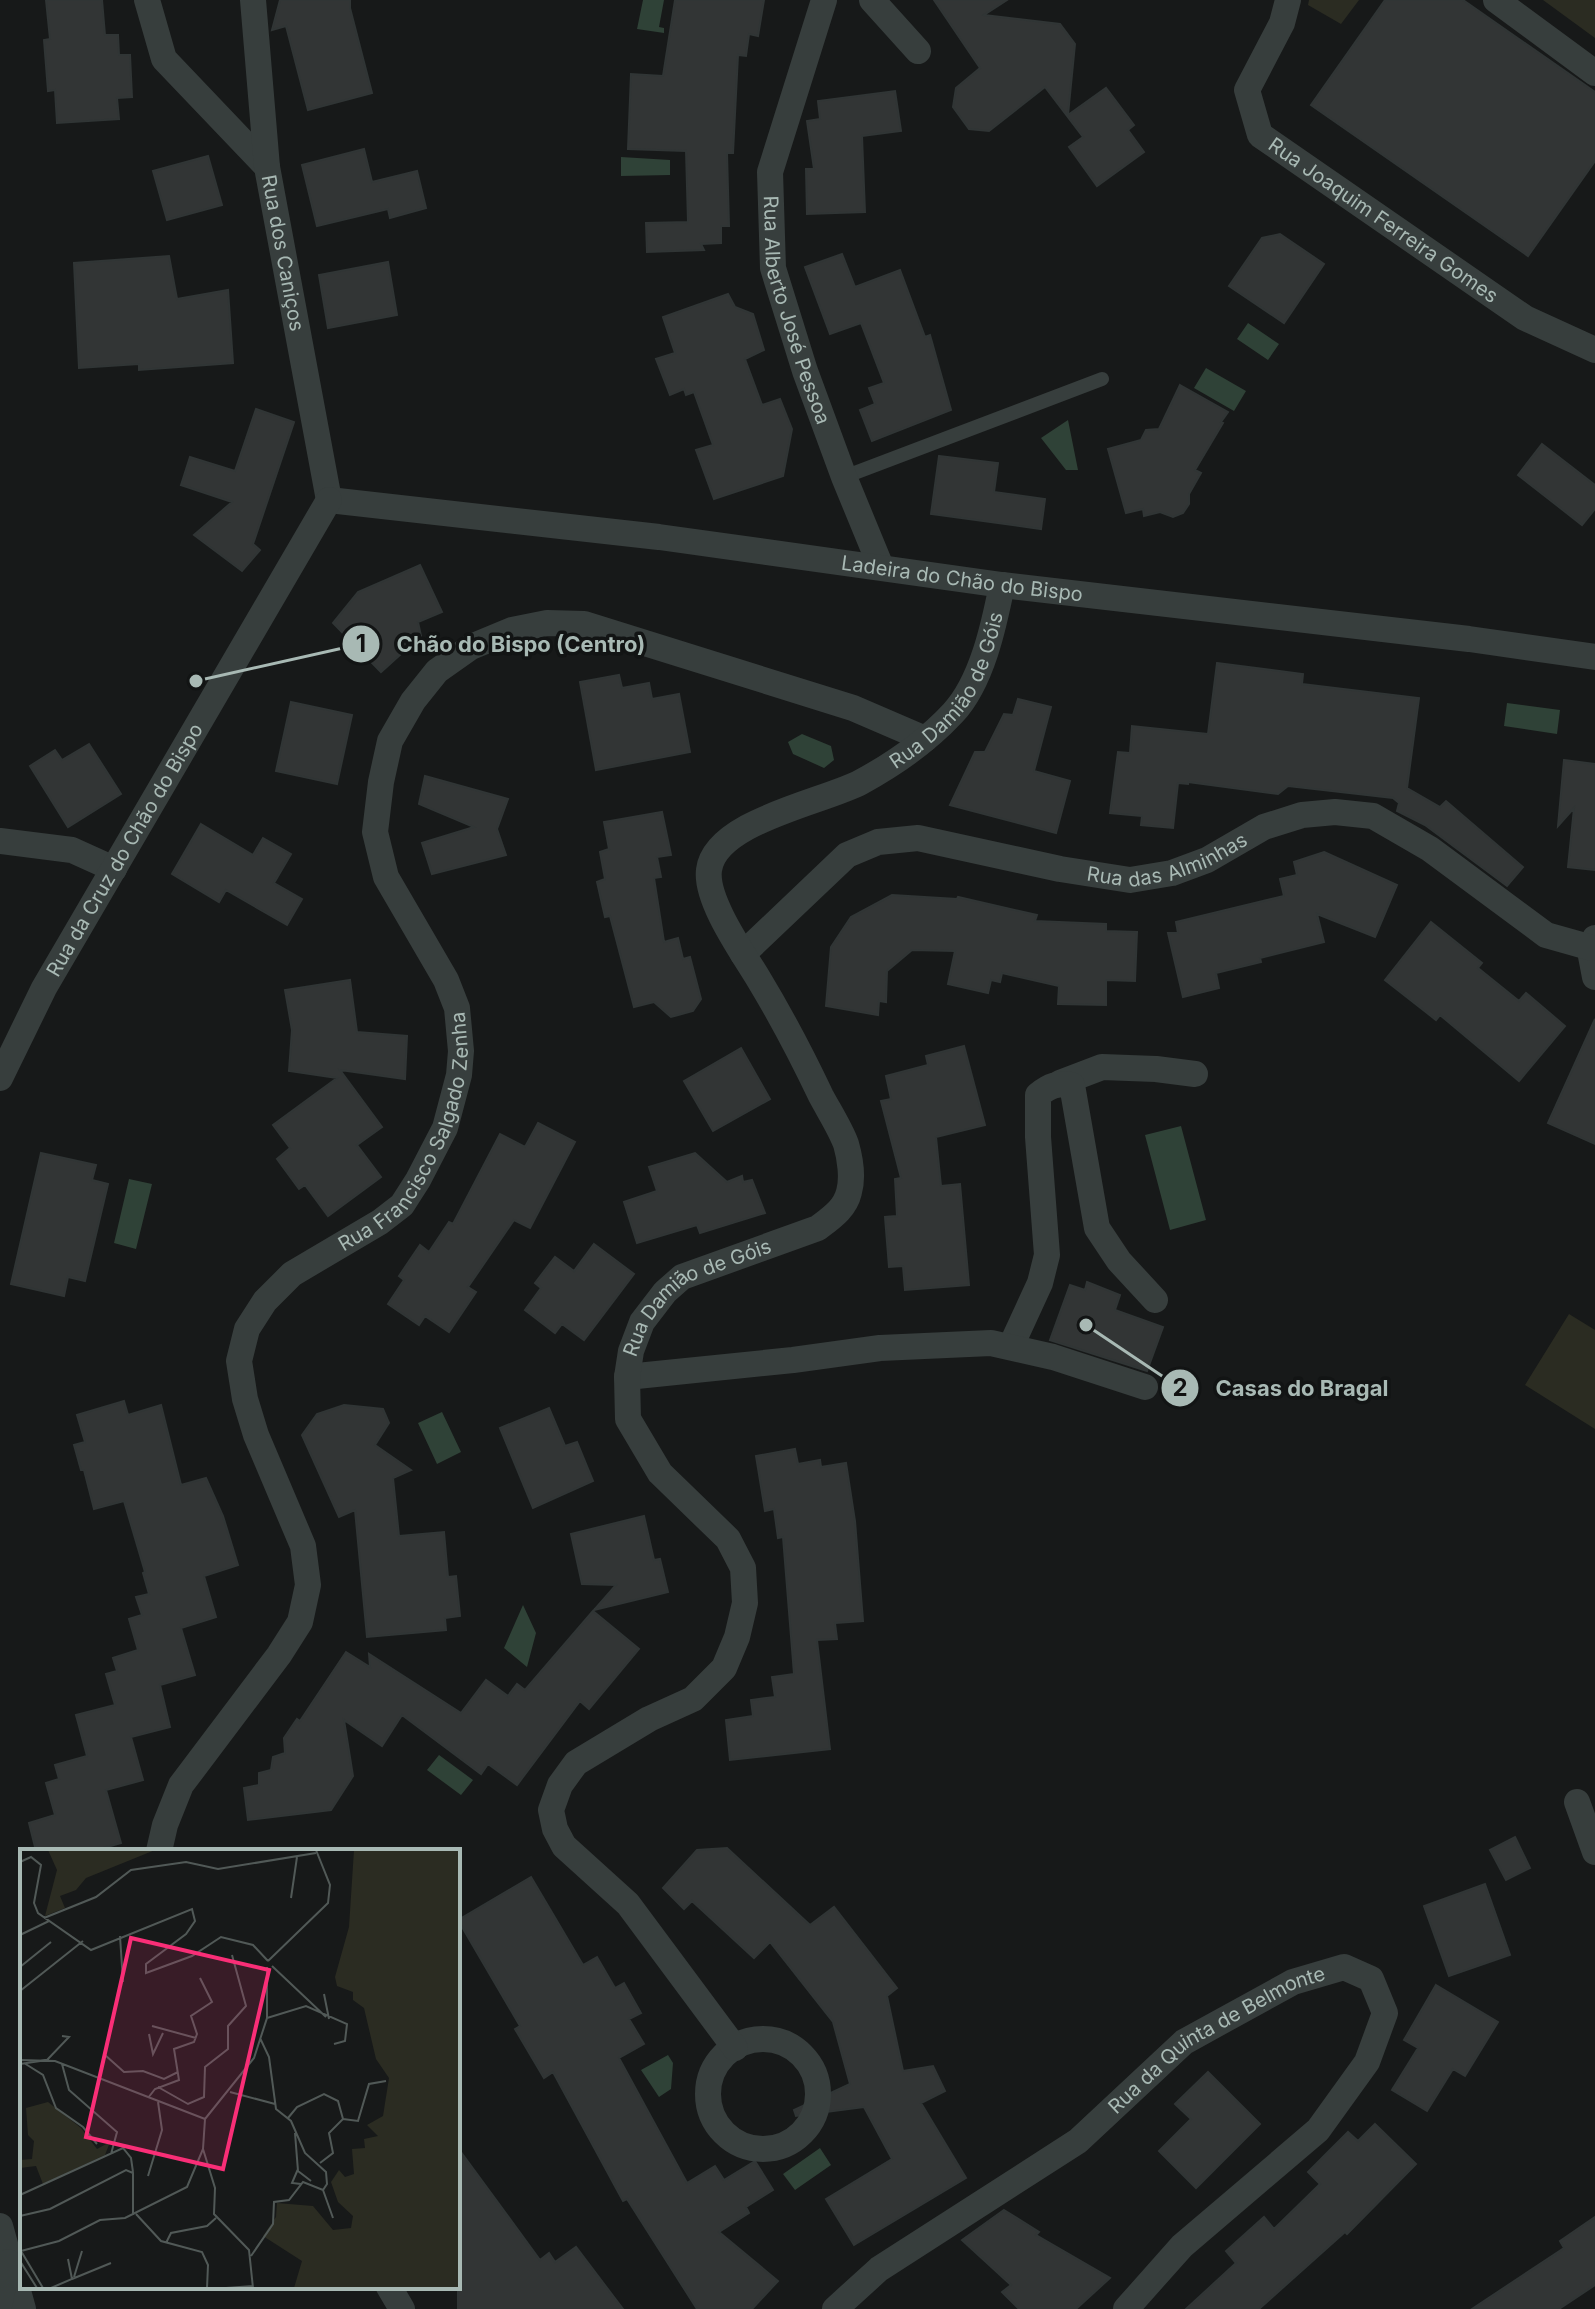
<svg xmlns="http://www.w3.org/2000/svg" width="1595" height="2309" viewBox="0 0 1595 2309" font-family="Inter,sans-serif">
	<rect width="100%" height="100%" fill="#171919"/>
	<path fill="#2b2c22" d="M1309,0H1359L1341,24L1308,5Z
		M1543,0H1595V38Z
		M1569,1314L1595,1330V1429L1525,1385Z"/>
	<path fill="#2f4237" d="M643,0H664L659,27L664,28V33L637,29Z
		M621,157L670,160V175L621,176Z
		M1248,323L1279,344L1268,360L1237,339Z
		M1206,368L1246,391L1234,411L1194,388Z
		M1068,420L1078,470H1066L1041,438Z
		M1507,703L1560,710L1557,734L1504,726Z
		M802,734L831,746L834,760L824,768L793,754L788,742Z
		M1181,1126L1206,1220L1170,1230L1145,1135Z
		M129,1179L152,1184L136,1249L114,1243Z
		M442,1412L461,1452L437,1464L418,1423Z
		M523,1605L536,1633L527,1667L504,1648Z
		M439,1755L473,1780L461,1795L427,1770Z
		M668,2055L673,2063L671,2089L659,2097L641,2070Z
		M820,2148L831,2165L795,2190L783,2174Z"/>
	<path fill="#323535" stroke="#303535" stroke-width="2" d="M46,0H102L105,35H118L119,55H130L132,97L117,98L119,119L57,123L55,90L48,91L44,40L50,39Z
		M280,0H350V8L372,93L308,110L286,26L272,30Z
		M675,0H764L758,36L749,34L746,56L738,55L733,153H727L729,226H721V243L701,244L704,250L647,252L646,223L688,222L686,151L628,149L631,74L663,76Z
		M934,0H1007L984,15L1060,24L1075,44L1068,115L1106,88L1134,125L1128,130L1144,152L1097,186L1069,147L1083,137L1045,87L989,131L969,129L953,107L956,88L980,68Z
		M1385,0H1463L1595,92V161L1528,256L1311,105Z
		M895,91L901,131L862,136L865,212L807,214L806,169H814L807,121L820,119L818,101Z
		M364,149L372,182L417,171L426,208L390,218L388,209L317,226L302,165Z
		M208,156L222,205L167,220L153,171Z
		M1280,234L1324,264L1284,323L1229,286L1262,238Z
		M842,254L855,287L900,270L925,337L930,335L951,410L872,441L860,410L875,404L869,388L884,383L861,323L830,334L805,267Z
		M169,256L177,299L228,290L233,363L139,370V364L79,368L74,263Z
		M388,262L397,315L328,328L319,275Z
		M728,294L735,307L753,314L764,350L745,359L762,405L780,399L792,429L783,476L714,499L696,450L713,445L694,392L686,395L684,389L670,395L656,359L675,353L663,317Z
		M1180,385L1228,412L1221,422L1223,423L1195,470L1201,473L1189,494V504L1183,513L1173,517L1160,512L1144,516L1143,509L1126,513L1108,449L1141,440L1146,430L1159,429Z
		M256,409L294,422L253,544L260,550L242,571L194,535L232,502L181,485L190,457L235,471Z
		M1542,444L1595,485V509L1582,525L1518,475Z
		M939,456L998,463L994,492L1045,499L1041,529L931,514Z
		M420,565L442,612L418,622L421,636L381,672L333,623L358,592Z
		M1217,663L1303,674L1302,684L1419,698L1407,788L1440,807L1446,801L1523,867L1507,886L1425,825L1397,811L1399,803L1393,798L1288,786L1278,794L1188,782V784L1178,783L1173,828L1141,825L1142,816L1110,813L1118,752L1130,753L1132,726L1208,734Z
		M619,675L622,688L649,683L652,699L679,694L690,752L596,770L580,682Z
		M1018,699L1051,707L1034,771L1070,781L1056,833L950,805L975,752H985L1004,714L1013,715Z
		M291,702L352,715L337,784L276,771Z
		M89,744L121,794L68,827L30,766L55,750L62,760Z
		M1564,760L1595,764V870L1568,867L1574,808L1558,826Z
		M425,776L508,799L497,829L506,855L432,874L422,843L474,827L419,804Z
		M662,812L671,855L657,857L661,877L654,878L664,942L678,938L683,959L690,957L701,999L693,1011L671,1017L654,1002L634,1007L610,916L605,917L597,882L605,879L600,852L609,849L604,822Z
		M201,824L253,855L263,838L291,854L274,883L302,899L287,925L226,890L219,902L172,874Z
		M1324,852L1397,885L1375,937L1317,914L1324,942L1260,958L1261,962L1216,973L1219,988L1183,997L1168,933H1178L1176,922L1284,896L1280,879L1297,875L1294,862Z
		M892,895L957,899L958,897L1037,915L1035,921L1106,924V931L1137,932L1135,981L1106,980V1005L1058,1004L1059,986L1002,973L1000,982L991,980L988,993L948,984L955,951L912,950L887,971L886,1002L879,1001L878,1015L826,1006L831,947L851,917Z
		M1431,922L1482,963L1478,968L1519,1001L1526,993L1565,1026L1519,1081L1440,1015L1436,1020L1385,980Z
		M350,980L357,1032L407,1036L405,1079L340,1070L382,1127L357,1145L381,1177L328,1216L305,1185L299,1189L277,1159L290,1148L273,1125L337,1078L289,1071L292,1030L285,990Z
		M1595,1019V1144L1548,1123Z
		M964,1046L985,1125L936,1137L941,1186L960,1184L969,1285L905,1290L903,1266L889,1267L885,1217L897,1216L895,1179L901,1178L881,1101L891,1099L886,1076L928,1065L926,1056Z
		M741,1048L770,1099L713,1131L684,1081Z
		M538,1123L575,1142L530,1228L514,1220L468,1287L476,1292L449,1332L425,1316L419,1325L388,1304L404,1280L399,1276L420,1245L429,1252L449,1222L453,1224L500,1134L525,1147Z
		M41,1153L96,1165L92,1180L108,1184L85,1281L68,1277L64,1296L11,1284Z
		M695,1153L727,1182L742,1176L743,1182L752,1180L765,1213L700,1233L697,1225L637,1243L624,1202L657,1191L649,1167Z
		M594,1244L634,1274L584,1340L562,1324L555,1333L525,1310L541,1288L535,1283L555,1257L574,1271Z
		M1087,1282L1120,1295L1115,1310L1163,1327L1147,1371L1050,1340L1070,1285L1085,1290Z
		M124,1401L128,1415L161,1405L181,1485L206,1478L223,1516L238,1565L204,1576L216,1617L181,1628L195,1675L160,1685L170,1727L131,1737L143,1780L106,1790L121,1843L93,1851H36L29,1823L55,1815L46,1783L59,1779L55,1765L87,1756L76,1715L115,1705L106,1674L117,1671L113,1658L138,1650L129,1619L142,1615L136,1597L149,1594L143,1573L145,1572L124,1501L94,1509L84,1470H81L74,1445L85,1442L77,1415Z
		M344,1405L383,1409L389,1423L375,1445L411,1470L393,1478L399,1536L444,1532L448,1577L456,1576L460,1616L445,1618L446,1630L367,1637L355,1510L339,1517L302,1435L317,1414Z
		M549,1408L565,1446L577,1442L593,1481L533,1508L500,1428Z
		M795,1449L798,1464L820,1460L821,1467L846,1463L855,1521L863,1621L835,1623L837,1639L817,1640L830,1749L730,1760L726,1720L753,1716L751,1700L775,1697L772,1677L794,1674L783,1537L778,1538L774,1509L765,1511L756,1456Z
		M644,1516L654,1560L660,1559L668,1592L594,1610L616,1585L582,1584L571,1534Z
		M593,1611L639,1649L589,1709L580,1701L517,1785L488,1764L481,1774L402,1715L382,1746L344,1720L353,1776L331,1810L248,1820L244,1788L259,1785V1773L271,1770L273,1757L285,1753L284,1738L297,1719L300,1721L346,1652L370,1667L369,1654L461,1713L486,1680L508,1696L517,1684L525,1690Z
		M1515,1837L1530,1868L1506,1880L1490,1850Z
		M727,1848L810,1925L834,1907L897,1988L887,1996L903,2071L933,2066L945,2091L921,2103L966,2178L854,2245L826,2199L892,2159L864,2107L796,2116L794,2110L850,2084L833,2022L770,1942L754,1958L692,1901L684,1909L663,1888L697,1850Z
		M531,1877L583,1965L597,1957L615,1988L624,1983L641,2013L629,2019L644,2044L619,2058L687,2183L715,2166L724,2180L755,2161L773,2190L746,2207L749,2213L719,2232L778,2281L752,2309H697L627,2199L623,2201L553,2072L544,2078L515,2029L520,2026L458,1920Z
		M1485,1884L1510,1955L1449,1976L1424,1906Z
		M1436,1985L1498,2022L1465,2076L1453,2069L1427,2111L1392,2090L1418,2048L1404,2040Z
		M1208,2072L1260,2124L1196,2188L1159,2151L1191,2119L1175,2104Z
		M1375,2124L1416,2164L1347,2234L1345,2232L1259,2309H1186L1236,2263L1226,2251L1264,2217L1274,2229L1320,2184L1308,2172L1348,2132L1358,2141Z
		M458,2148L540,2260L549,2253L555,2262L576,2247L623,2309H458Z
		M1004,2210L1039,2232L1036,2235L1110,2278L1076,2309H1019L1002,2292L1011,2285L962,2240Z
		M1595,2217V2285L1559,2309H1472L1564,2248L1560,2241Z"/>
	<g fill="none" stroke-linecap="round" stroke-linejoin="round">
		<path stroke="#373e3d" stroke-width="14" d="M844,477L1102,379"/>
		<g stroke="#373e3d" stroke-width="26">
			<path id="s1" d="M147,0L164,59L267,167L329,500"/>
			<path d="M253,0L267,167"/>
			<path id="s2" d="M824,0L770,172L773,268L805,371L844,477L881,567"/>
			<path d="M872,0L918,51"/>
			<path id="s3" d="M1288,0L1282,23L1247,90L1260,135L1525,318L1595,350"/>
			<path d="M1496,0L1595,73"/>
			<path id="s4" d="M329,500L659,537L1002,585L1469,639L1595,657"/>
			<path d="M0,841L72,850L114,869"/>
			<path d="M1595,938L1591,956L1595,977"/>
			<path id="s5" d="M743,954L847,855L878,842L918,838L1060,869L1130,880L1172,873L1207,860L1264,827L1302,815L1335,812L1373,816L1430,849L1546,935L1592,948"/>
			<path id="s6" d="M0,1078L44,988L329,500"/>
			<path d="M1060,1083L1102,1067L1156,1069L1195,1074"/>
			<path d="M1011,1346L1040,1283L1047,1255L1038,1137V1095C1050,1085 1058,1083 1072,1085L1097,1228L1119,1261L1155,1300"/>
			<path d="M627,1377L793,1360L880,1348L991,1343L1053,1357L1145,1387"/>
			<path d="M1577,1802L1595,1852"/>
			<path id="s7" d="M159,1851L165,1825L181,1785L279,1655L300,1622L308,1585L303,1546L256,1435L245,1399L239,1361L247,1329L265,1301L292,1274L380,1222L402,1205L418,1180L445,1128L459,1075L461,1051L457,1008L446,980L386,877L375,832L381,782L390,741L413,701L437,671L471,647L512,630L547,623L584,624L853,708L925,739"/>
			<circle cx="763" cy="2094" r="55"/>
			<path id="s8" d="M735,2048L628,1904L564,1846L555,1829L551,1810L560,1785L576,1763L649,1719L693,1699L724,1668L737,1637L745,1603L743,1568L728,1539L660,1473L628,1419L627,1377L631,1351L642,1322L665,1292L682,1277L818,1228C831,1218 845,1209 849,1192C853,1178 850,1158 846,1144C840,1128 829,1111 821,1096C802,1056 781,1016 758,978C743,953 705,900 709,870C715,821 824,802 861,782C894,764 927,741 953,713C982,682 994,625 1002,585"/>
			<path d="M0,2226L23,2309"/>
			<path d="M389,2287L402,2309"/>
			<path d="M0,2302L8,2262"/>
			<path id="s9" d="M835,2309L879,2269L1078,2141L1184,2042L1293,1982L1344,1967L1371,1979L1385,2013L1367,2062L1318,2130L1182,2246L1126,2309"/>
		</g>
	</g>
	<g text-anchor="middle" stroke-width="7" stroke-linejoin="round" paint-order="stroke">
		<g font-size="20" fill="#a8b9b4" stroke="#121414">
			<text dy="7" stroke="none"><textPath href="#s3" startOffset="296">Rua Joaquim Ferreira Gomes</textPath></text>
			<text dy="7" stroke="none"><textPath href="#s1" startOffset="298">Rua dos Caniços</textPath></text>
			<text dy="7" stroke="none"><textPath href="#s2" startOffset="322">Rua Alberto José Pessoa</textPath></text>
			<text dy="7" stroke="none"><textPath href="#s4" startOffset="638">Ladeira do Chão do Bispo</textPath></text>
			<text dy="7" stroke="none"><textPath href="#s8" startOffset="1852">Rua Damião de Góis</textPath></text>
			<text dy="7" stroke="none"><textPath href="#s6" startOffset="260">Rua da Cruz do Chão do Bispo</textPath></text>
			<text dy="7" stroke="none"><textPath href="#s5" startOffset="474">Rua das Alminhas</textPath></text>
			<text dy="7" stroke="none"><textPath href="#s7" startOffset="846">Rua Francisco Salgado Zenha</textPath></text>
			<text dy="7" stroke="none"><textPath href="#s8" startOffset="988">Rua Damião de Góis</textPath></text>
			<text dy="7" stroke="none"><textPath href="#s9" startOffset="470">Rua da Quinta de Belmonte</textPath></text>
		</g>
	</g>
	<g transform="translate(20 1849)">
		<rect width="440" height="440" fill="#171919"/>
		<path d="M28,1H135L66,29L56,41L40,47L45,59L25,67L37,21ZM334,1H440V439H274L282,412L243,387L256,368L257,354L293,357L313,381L331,379L333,367L318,353L311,333L319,321L325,328L334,325L332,300L345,299L344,290L358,287L347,276L363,267L369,229L356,210L344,159L333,151V143L317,137L315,128L329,78ZM28,253L61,279L77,300L90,293L85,306L23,335L16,317L0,319V311L12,310L14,292L8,286L6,259Z" fill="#2b2c22"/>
		<path fill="none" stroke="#515957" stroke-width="2" d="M0,13L11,8L21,16L14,54L18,64L71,101L172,60L175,72L166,85L126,115V124L172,107L201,88L233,96L248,112M271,49L277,8M24,69L76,48L111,21L166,13L198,20L296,4M0,86L29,72M100,87L103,133M248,112L308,54L310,36L296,1M252,117L306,168M0,118L31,93M0,142L63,92M304,145L309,170M247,169L286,157L327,175L325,192L314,195M132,177L176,189M129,185L133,205L143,184M85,206L104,223L123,222L144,230L158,223M0,211L35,212L185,270M27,211L49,188L42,187M4,214L23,226L36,259L63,278L77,295M0,215L27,211M42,215L49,241L97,283L91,305M138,238L168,255L184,248L185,218L208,200V177L226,157L212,106M210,243L255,255M128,249L135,240L159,231L154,200L174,193L177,185L171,167L192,153L180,129M268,269L277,258L304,245L318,252L323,270L309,284L313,304L300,314M185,270L183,300L195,339L194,365L229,401L233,439M185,270L234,209L247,169V118M323,270L338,272L349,235L366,232M275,284L278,322L291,332M278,320L272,334L281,335M128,327L142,281L138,253M303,341L313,369M0,346L103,299L111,309L113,323M116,365L141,392L182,403L188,416L187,439M0,367L30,360L106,321L113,324V366M146,394L151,384L187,377L196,369M1,402L39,392L80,371L105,369L167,338L183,300M1,402L23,439M231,407L253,375L254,353L269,351L283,333L303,341L307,335L306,323L285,304L271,272L256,260L249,208L240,189M0,412L17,439M54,428L62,402M52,430L91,414M31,439L52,430L48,410M206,439L233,437"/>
		<path fill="#f92e77" fill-opacity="0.15" stroke="#f92e77" stroke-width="4" d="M111,89L249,121L203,320L66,288Z"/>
		<rect width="440" height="440" fill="none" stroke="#a8b9b4" stroke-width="4"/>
	</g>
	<path fill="none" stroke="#a8b9b4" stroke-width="3" d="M196 681L361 644M1086 1325L1180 1388"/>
	<g fill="#a8b9b4" stroke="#121414" stroke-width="3">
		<circle cx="196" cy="681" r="8"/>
		<circle cx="1086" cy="1325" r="8"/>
		<circle cx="361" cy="644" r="20"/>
		<circle cx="1180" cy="1388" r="20"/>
	</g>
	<g font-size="24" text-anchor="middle" font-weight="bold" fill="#111">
		<text x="361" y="652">1</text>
		<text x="1180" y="1396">2</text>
	</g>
	<g font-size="22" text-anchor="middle" font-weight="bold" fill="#a8b9b4" stroke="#121414" stroke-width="7" stroke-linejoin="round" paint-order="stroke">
		<text x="521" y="652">Chão do Bispo (Centro)</text>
		<text x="1302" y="1396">Casas do Bragal</text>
	</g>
</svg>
